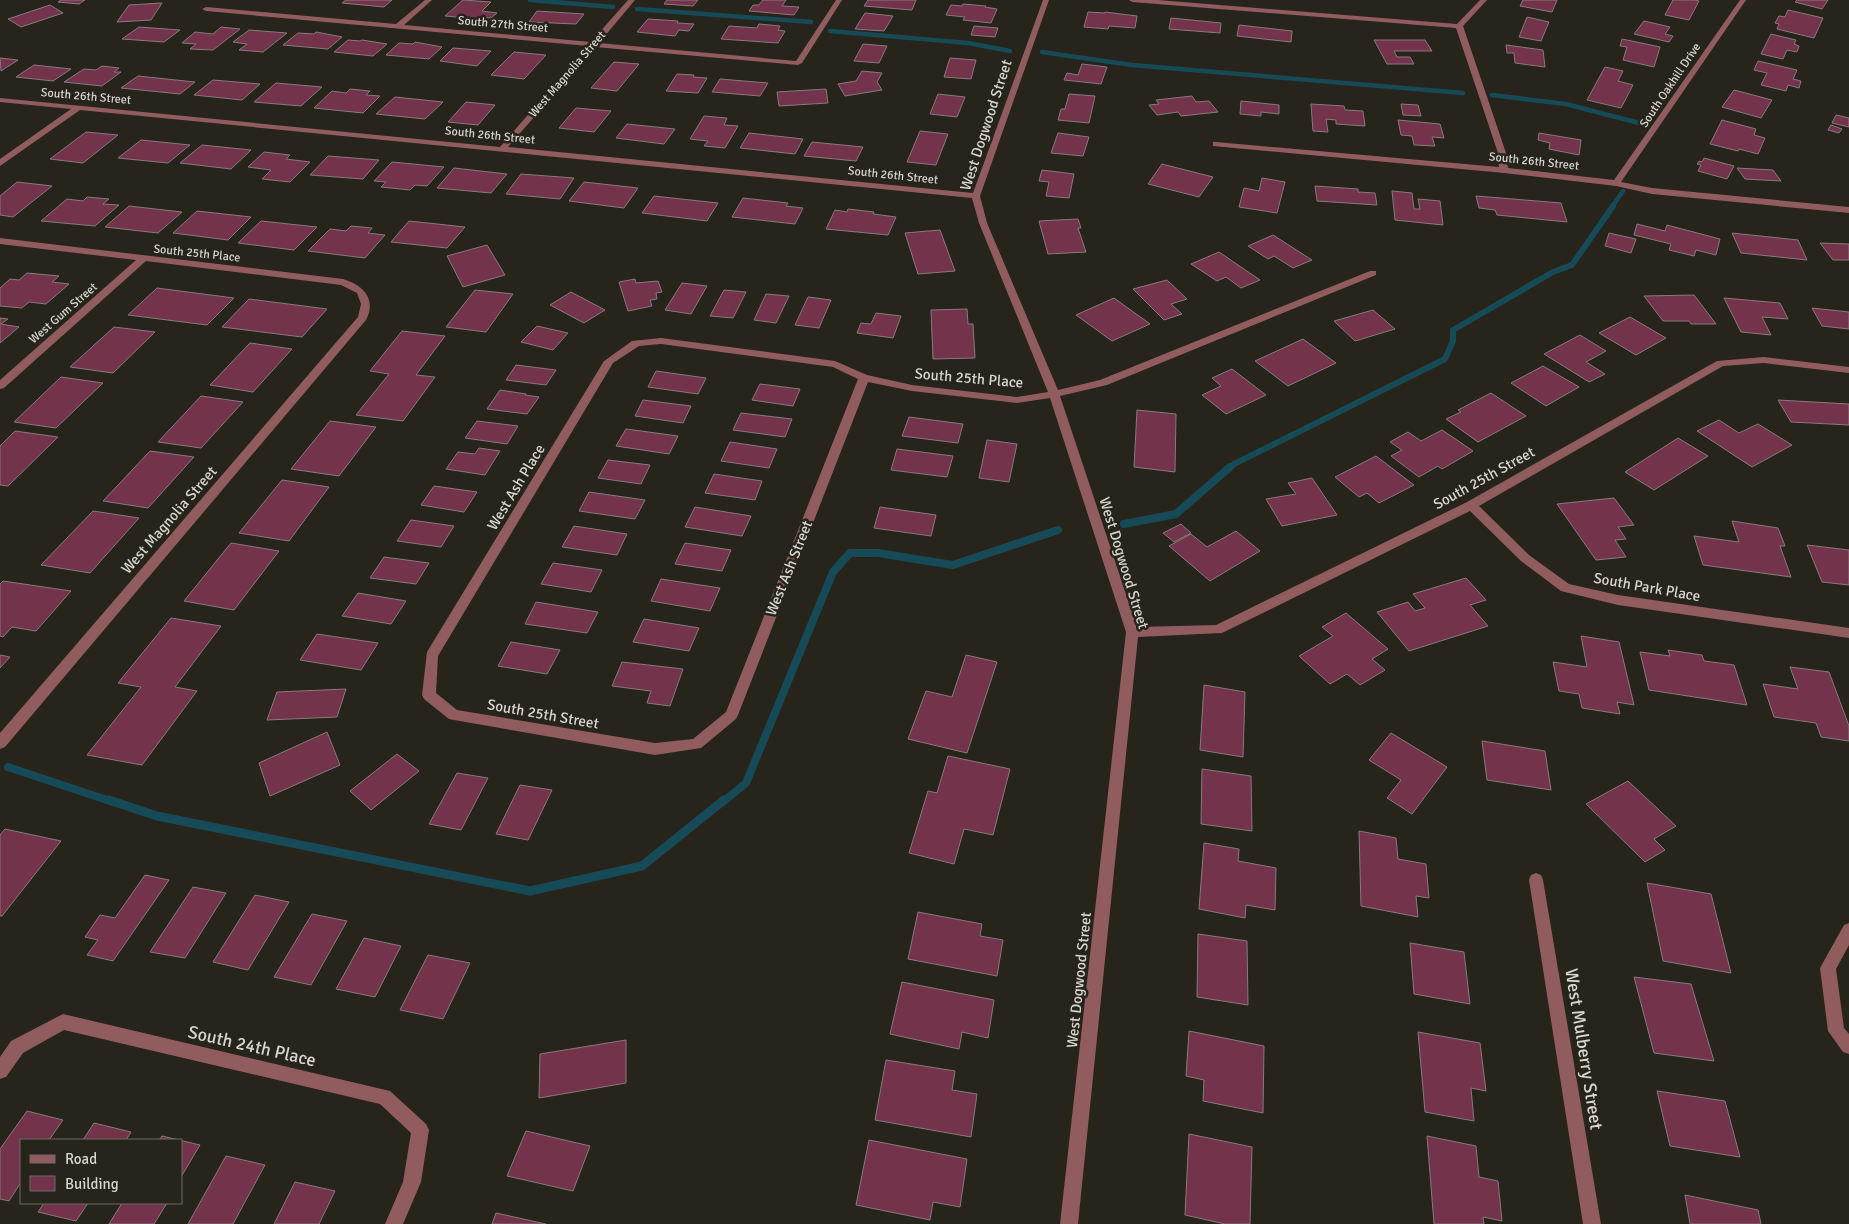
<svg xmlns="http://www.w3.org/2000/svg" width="1849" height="1224" viewBox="0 0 1849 1224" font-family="Signika,sans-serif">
	<rect width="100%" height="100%" fill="#26241b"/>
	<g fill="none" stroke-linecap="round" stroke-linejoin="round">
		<path stroke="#164a56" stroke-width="4.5" d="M530,0L613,7
			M637,9L811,22
			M830,31L968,43L1010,51
			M1042,52L1132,65L1463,93
			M1492,95L1566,104L1639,123
			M1612,207L1623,191"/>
		<path stroke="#164a56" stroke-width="6" d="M1229,469L1234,464L1445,359L1453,341V330L1553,272L1572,265L1613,206"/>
		<path stroke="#164a56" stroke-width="8" d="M1124,524L1176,514L1230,467
			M8,767L113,802
			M723,802L746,783L833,572L850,553H878L953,565L1058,530"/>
		<path stroke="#164a56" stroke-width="9" d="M109,800L157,816L530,891L642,866L724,800"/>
	</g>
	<path fill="#73334b" stroke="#877a7e" d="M61,0H85L79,4L58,2Z
		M346,0H392L384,7L342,3Z
		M463,0L491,2L482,11L497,13L491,18L483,17L481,19L445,16Z
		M667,0H698L693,6L664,4Z
		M763,0H786L782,6L799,7L794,15L749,11L753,5H759Z
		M868,0H916L912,10L864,6Z
		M1523,0H1557L1552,12L1520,6Z
		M1673,0H1695L1699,1L1689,20L1665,15Z
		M1797,0H1828L1822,9L1795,2Z
		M162,3L151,20L117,22L129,5Z
		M963,4L986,6L985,7L997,9L991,23L963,20L965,17L946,15L951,5L962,6Z
		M50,5L63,13L21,27L8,19Z
		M1788,10L1823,18L1814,38L1777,29L1779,24L1775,23L1779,16L1785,17Z
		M537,11L584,14L576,24L529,22Z
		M1088,12L1105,13V12L1137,16L1135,28L1109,26L1108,29L1084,27Z
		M865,13L893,16L884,31L855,29Z
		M1527,17L1549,22L1541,41L1519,37Z
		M1171,18L1221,23L1220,33L1169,29Z
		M648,19L678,21L677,23L694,24L689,31L679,30L675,36L637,32Z
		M1644,21L1670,27L1665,34L1673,36L1669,42L1634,34Z
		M759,24L780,26L778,30L785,31L778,43L721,39L729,26L757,28Z
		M1239,25L1292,31L1291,42L1237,36Z
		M974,26L998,28L995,37L971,35Z
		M139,27L180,30L164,42L122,39Z
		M221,27L240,29L213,50L190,49L196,44L182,43L195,32L213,34Z
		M249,30L287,33L263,52L239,50L247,44L233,42Z
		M316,32L342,37L328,49L283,45L298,33L314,34Z
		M1771,34L1796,40L1794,44L1799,46L1797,52L1787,50L1783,59L1761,54Z
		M1622,39L1660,47L1654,67L1623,60L1627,47L1620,46Z
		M348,40L360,41L362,40L387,44L373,56L334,52Z
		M1374,40H1425L1432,51H1394L1397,57H1410L1414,64H1387Z
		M415,42L442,47L429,59L386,55L399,43L413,44Z
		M863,44L887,46L879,63L854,61Z
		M1506,45L1543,50L1545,67L1515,63L1514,53H1507Z
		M453,48L491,51L477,66L440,61Z
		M514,52L546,55L524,79L491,75Z
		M0,58L18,60L1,71Z
		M950,58L976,60L971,79L944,77Z
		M1758,61L1797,70L1793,79L1801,81L1799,88L1788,85L1786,91L1761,85L1767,73L1754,70Z
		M614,62L639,64L617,91L591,88Z
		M1082,64L1107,67L1101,84L1064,80L1067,73L1078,75Z
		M34,65L71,69L53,81L16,77Z
		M102,66L119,68L114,72H121L102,86L64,82L84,69L96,70Z
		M1605,67L1623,71L1618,81L1633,85L1621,108L1587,100Z
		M862,71L882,73L877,82L882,90L845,96L838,84L856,81Z
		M677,74L694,75L693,77L707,78L698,93L666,91Z
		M138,76L195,82L180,94L121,88Z
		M720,79L768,83L760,96L712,92Z
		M213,80L260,84L242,100L194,95Z
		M276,83L322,87L301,106L254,102Z
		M350,89L370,91L366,95L380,96L363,113L314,108L332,91L346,93Z
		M826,89L828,103L779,106L777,92Z
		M1734,90L1772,100L1761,118L1722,107Z
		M938,94L965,97L957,117L930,114Z
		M1069,94L1095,96L1089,123L1058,120L1061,109H1065Z
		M1192,96L1196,102L1209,101L1218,112L1181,116L1178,112L1157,115L1149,105L1159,104L1156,100Z
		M395,97L443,102L425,119L376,114Z
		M1241,101L1279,105V114L1261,112V116L1240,114Z
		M466,102L495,105L478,125L448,122Z
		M1311,104L1344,106L1345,110L1363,111L1365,126L1336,124V120L1326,119L1328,132L1313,131Z
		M1401,104L1418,105L1421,116L1403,115Z
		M576,108L611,111L594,132L559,128Z
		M1836,115L1849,118V127L1832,123Z
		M704,116L727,118L724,125L738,126L725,148L704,146L708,141L690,139Z
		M1398,120L1440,124L1444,138L1432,137L1435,146L1414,145L1412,136L1401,135Z
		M1722,120L1756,129L1754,135L1765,138L1758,154L1739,149L1738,151L1710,144Z
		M627,124L675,129L664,144L616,138Z
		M1831,125L1842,129L1839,133L1828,130Z
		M920,131L948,134L936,165L907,162Z
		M86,132L118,135L83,163L50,159Z
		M749,133L803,139L795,154L740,148Z
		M1058,133L1089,137L1083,156L1051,153Z
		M1539,133L1581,140L1579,155L1549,149L1550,143L1538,140Z
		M141,140L190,145L168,163L118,158Z
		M812,142L863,147L856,161L804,156Z
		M202,145L251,150L231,169L180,163Z
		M264,152L290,155L286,159L310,162L290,182L262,179L271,170L248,167Z
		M328,156L379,160L363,179L310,175Z
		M1704,158L1734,166L1727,179L1698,171L1701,165L1697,164L1699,161L1702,162Z
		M392,162L444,167L427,186L415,185L410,190L381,187L386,182L374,181Z
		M1162,164L1213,177L1199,197L1148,184Z
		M454,168L507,174L491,193L437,188Z
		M1737,168L1773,170L1781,181L1745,179Z
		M1042,170L1074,174L1069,198L1046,196L1049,182L1039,181Z
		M521,174L574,178L560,199L506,194Z
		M1262,178L1285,182L1277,213L1239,207L1244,188L1259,191Z
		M17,182L52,186L13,217L0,215V196Z
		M584,182L638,188L624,208L569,201Z
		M1315,186L1358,189V192L1375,193L1377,205L1317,201Z
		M1392,191L1412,193L1414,209H1420L1418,199L1440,201L1443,225L1395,220Z
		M654,196L718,203L707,221L642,213Z
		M1476,196L1561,203L1567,222L1497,215L1495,210L1479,208Z
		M87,197L109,199L103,204L119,205L95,226L41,221L67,199L83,201Z
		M743,198L788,203L786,206L803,208L795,224L732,217Z
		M129,206L182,212L158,233L105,227Z
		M848,209L874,212L873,214L896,217L888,235L826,229L835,210L847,212Z
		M197,211L251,217L228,240L173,233Z
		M1078,219L1081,228H1078L1086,252L1048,254L1039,221Z
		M261,221L317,227L294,250L238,243Z
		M409,221L465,227L447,248L391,242Z
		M1637,224L1665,231L1667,225L1720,239L1716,255L1696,250L1694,256L1669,250L1671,244L1634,235Z
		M351,226L372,228L368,233L385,235L365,258L308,251L330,229L346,231Z
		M940,230L955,271L918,274L905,233Z
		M1609,233L1636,239L1631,253L1605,246Z
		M1732,233L1798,240L1807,260L1741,253Z
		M1273,235L1312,260L1293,268L1274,256L1268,259L1248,246Z
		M1820,243L1849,244V260H1833Z
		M487,245L505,275L463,287L447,256Z
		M1219,252L1260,280L1241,288L1226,277L1217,281L1191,264Z
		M27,273L59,276L52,282L69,284L46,304L29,302L22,308L0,306V288L10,279L19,280Z
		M635,279L636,283L658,281L662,292L656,293L657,299L650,300L652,306L628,311L619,282Z
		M1167,280L1187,299L1171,304L1182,314L1164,320L1133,289Z
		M682,283L707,286L691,314L665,310Z
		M157,288L234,298L207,325L128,315Z
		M475,290L513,294L486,332L446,327Z
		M724,290L746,292L733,318L710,316Z
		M571,292L605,310L584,323L550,305Z
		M766,294L789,296L776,323L754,320Z
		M1694,295L1716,324H1691L1689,321H1663L1644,296Z
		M808,297L831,300L819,328L795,325Z
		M1114,298L1150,324L1112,341L1076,315Z
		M1724,298L1780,303L1788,319L1762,317L1771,335L1741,332Z
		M249,299L327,309L302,337L222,327Z
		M1812,308L1849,312V329L1822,326Z
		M967,309L968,324H973L975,358L933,359L931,310Z
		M1373,310L1395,329L1355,341L1334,321Z
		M876,313L901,316L893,338L857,333L861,323L871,324Z
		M1630,317L1666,338L1636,355L1599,333Z
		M0,318L8,319L1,324L19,327L0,343Z
		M537,326L568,333L553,350L521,342Z
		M114,327L155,332L113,373L70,367Z
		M402,331L445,336L416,375L435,377L403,421L356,415L389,374L370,371Z
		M1580,335L1606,351L1586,362L1605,374L1589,382L1544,354Z
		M1303,339L1336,363L1288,386L1255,361Z
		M250,343L292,349L253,392L210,385Z
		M516,365L556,370L546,385L506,380Z
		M1543,366L1579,387L1546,406L1511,383Z
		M1232,369L1266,395L1226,414L1202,395L1221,386L1212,378Z
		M656,371L706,378L698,394L648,387Z
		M61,377L103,383L56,428L14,422Z
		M760,384L800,389L793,406L752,400Z
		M500,390L526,394L525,395L539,397L527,414L487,409Z
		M1491,393L1526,416L1478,442L1446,419L1461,412L1458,410Z
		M201,396L243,402L201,448L158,442Z
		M643,400L691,406L683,423L635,416Z
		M1778,400L1849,404V425L1791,422Z
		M1137,410L1176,414L1175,472L1134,467Z
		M741,413L792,419L785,437L733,430Z
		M909,417L963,424L958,443L902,436Z
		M1719,420L1739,433L1758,424L1792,445L1752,467L1697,431Z
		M330,421L376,427L339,476L291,469Z
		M477,421L518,426L507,444L465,438Z
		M626,429L678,436L669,454L616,446Z
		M1442,430L1473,451L1442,469L1438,466L1419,477L1391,456L1402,450L1390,442L1408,432L1421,441Z
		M15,431L58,437L8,486L0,485V446Z
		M1678,438L1708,456L1654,490L1625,472Z
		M987,440L1017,444L1009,482L979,478Z
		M730,442L777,449L769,468L721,461Z
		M479,448L500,451L485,475L446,469L458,452L475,454Z
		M897,449L953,456L947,477L891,470Z
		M150,451L194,457L148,508L103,501Z
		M1376,456L1414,485L1379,503L1367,493L1359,497L1335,477Z
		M608,460L650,465L641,484L598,478Z
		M714,474L762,481L755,500L705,493Z
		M1312,478L1337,515L1282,526L1266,499L1296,494L1288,483Z
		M282,480L329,487L289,541L239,533Z
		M434,486L477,492L464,512L421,505Z
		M589,492L645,500L635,519L579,511Z
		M1614,498L1634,525L1618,527L1626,539L1615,540L1626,557L1596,560L1557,504Z
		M695,507L751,516L742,536L685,527Z
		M880,507L936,515L931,536L874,528Z
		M93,511L139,518L90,573L41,565Z
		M411,520L454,526L441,547L397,541Z
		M1732,521L1778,528L1785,546H1780L1791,577L1703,565L1694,536L1739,542Z
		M1181,524L1191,533L1174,542L1163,533Z
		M574,526L627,534L617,555L562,547Z
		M1236,531L1260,551L1210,581L1169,546L1191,534L1207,547Z
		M231,543L279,551L234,610L184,601Z
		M685,543L731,550L722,571L675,564Z
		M1807,545L1849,550V585L1822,582Z
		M384,557L429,563L416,584L370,578Z
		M553,563L602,570L591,592L541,584Z
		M1466,578L1486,600L1470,605L1488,626L1409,651L1377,612L1408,602L1415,611L1425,608L1413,594Z
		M661,579L720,588L710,611L651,601Z
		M3,581L71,591L36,631L12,627L3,637L0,636V584Z
		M358,593L406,601L391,624L342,616Z
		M536,602L598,612L587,633L525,624Z
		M1346,613L1388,649L1372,659L1385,670L1360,685L1347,674L1330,684L1299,656L1333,636L1322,627Z
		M171,618L221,626L175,687L197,691L142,765L87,755L141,687L118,683Z
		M644,619L699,628L689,651L633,642Z
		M317,634L378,643L361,670L300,660Z
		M1581,636L1619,642L1634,705L1617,702L1620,714L1582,708L1579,694L1559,691L1553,662L1587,667Z
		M511,642L560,650L547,674L498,666Z
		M1668,650L1702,655L1704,661L1734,665L1747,705L1649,690L1640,652L1670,656Z
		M0,655L10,657L0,668Z
		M966,655L997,662L967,753L908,739L926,691L952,697Z
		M622,662L683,669L670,706L647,703L651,691L612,686Z
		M1790,667L1829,672L1849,726V741L1821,737L1816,723L1774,717L1763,684L1798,689Z
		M1204,685L1245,692L1243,757L1200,750Z
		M346,689L337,717L267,720L277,692Z
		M327,732L340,765L270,796L259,763Z
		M1391,733L1447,767L1412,814L1387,798L1401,780L1369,760Z
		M1482,741L1545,751L1551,790L1487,780Z
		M397,754L419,771L371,810L350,791Z
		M948,756L1010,769L993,835L964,829L954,864L909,853L928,791L937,793Z
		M1202,769L1251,776L1252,831L1201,824Z
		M457,773L488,778L461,830L429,824Z
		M1628,781L1676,826L1654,839L1665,850L1645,862L1586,804Z
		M520,785L552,790L528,840L496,834Z
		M5,829L61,841L2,916H0V835Z
		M1359,831L1396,838L1398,859L1426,864L1429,898L1416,896L1418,917L1361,906Z
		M1204,843L1239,849L1238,861L1276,868L1275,910L1246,905L1245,918L1199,909Z
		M145,875L169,880L113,961L87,955L98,940L85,937L100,915L115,918Z
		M1647,883L1711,894L1731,973L1663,961Z
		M193,887L226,893L185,958L150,952Z
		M255,895L289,902L248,970L213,962Z
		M918,912L982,924L980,936L1003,940L997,976L908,959Z
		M312,914L347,921L311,985L274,977Z
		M1198,934L1247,941L1248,1005L1197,997Z
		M364,938L401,946L375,997L336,989Z
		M1410,943L1464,952L1470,1004L1414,994Z
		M428,955L470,963L443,1019L400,1010Z
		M1634,977L1691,984L1714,1061L1654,1053Z
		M902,982L994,1000L988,1038L962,1032L959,1049L890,1034Z
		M1189,1031L1264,1046L1263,1113L1203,1101L1204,1080L1186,1076Z
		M1418,1032L1480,1043L1486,1091L1471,1088L1474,1121L1425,1112Z
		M626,1040V1083L539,1098L540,1054Z
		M886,1060L955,1071L952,1090L977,1094L971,1137L875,1120Z
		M1657,1091L1725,1101L1740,1157L1670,1146Z
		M27,1111L63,1120L49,1140H21V1182L9,1201L0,1199V1149Z
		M94,1123L131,1132L126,1140H83Z
		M526,1131L590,1146L573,1191L507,1176Z
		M1189,1134L1252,1147L1250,1224H1225L1185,1215Z
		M162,1136L200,1145L181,1177V1140H159Z
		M1427,1136L1476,1146L1479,1177L1498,1181L1502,1221L1483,1217L1484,1224H1434Z
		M869,1140L967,1159L960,1207L933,1202L930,1220L856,1205Z
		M226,1156L265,1165L233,1224H188Z
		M295,1182L335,1191L319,1224H274Z
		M1685,1195L1758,1210L1761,1224H1690Z
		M44,1203H88L76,1221L38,1212Z
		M122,1203H167L154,1224H109Z
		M496,1213L546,1224H492Z"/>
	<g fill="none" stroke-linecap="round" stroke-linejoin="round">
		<path fill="#915c5e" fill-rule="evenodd" d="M425,0H432L404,25L591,42L628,0H635L599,43L796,61L836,0H842L802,63L798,65L595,47L508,147L973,193L1043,0H1049L980,196L987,223L1058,390L1100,380L1370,271H1376V275L1107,385L1060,396L1137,627L1216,625L1467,502L1717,361L1764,357L1849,367V373L1764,363L1723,366L1479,506L1529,555L1569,584L1618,595L1849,628V638L1618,605L1561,591L1521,561L1470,511L1222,633L1138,637L1078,1224H1060L1126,632L1050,398L1017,403L912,391L868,382L738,715L736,719L701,748L655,755L454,720L449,719L424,699L422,695L427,652L604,361L632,341L661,338L835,361L867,375L912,385L1017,397L1048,392L979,223L972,198L80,110L0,166V159L71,109L0,102V98L500,147L588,46L206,11L202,9L206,7L396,24ZM661,344L833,367L858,379L726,712L693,739L655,743L457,710L436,693L438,656L613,363L639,346Z
			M1129,0H1158L1457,24L1480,0H1487L1463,26L1506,153L1508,168L1614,180L1740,0H1746L1621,182L1652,188L1849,207V213L1652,194L1616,186L1504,173L1213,146V142H1216L1499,167L1498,153L1456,28L1132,2Z
			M0,238L343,279C363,285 377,299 366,320L5,747L0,749V733L358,317L361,304L357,293L341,285L146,261L4,388L0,389V380L136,260L0,244Z
			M1536,873L1541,875L1543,880L1601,1224H1583L1529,880L1531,875Z
			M1849,923V945L1836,969L1844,1028L1849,1034V1054L1843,1052L1828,1031L1820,968L1844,925Z
			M63,1014L390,1091L426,1124L429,1130L421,1182L403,1224H385L403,1182L411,1133L380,1104L64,1030L23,1053L6,1077L0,1079V1057L11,1041Z"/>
	</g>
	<g text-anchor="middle" stroke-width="5" stroke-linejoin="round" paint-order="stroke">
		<g font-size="12" fill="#d7d6d0" stroke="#26241b">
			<text transform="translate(503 24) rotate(5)" y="4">South 27th Street</text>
			<text transform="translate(567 74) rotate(-49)" y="4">West Magnolia Street</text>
			<text transform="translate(1670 85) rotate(-56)" y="4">South Oakhill Drive</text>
			<text transform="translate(86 96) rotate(5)" y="4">South 26th Street</text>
			<text transform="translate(490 135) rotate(6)" y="4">South 26th Street</text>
			<text transform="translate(1534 161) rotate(6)" y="4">South 26th Street</text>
			<text transform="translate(893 175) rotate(6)" y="4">South 26th Street</text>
			<text transform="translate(197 253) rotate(6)" y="4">South 25th Place</text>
			<text transform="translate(63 313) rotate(-41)" y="4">West Gum Street</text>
		</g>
		<g font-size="15" fill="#d7d6d0" stroke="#26241b">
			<text transform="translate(986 125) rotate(-72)" y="5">West Dogwood Street</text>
			<text transform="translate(969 378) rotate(5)" y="5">South 25th Place</text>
			<text transform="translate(1484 478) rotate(-29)" y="5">South 25th Street</text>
			<text transform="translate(516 487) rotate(-59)" y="5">West Ash Place</text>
			<text transform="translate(169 520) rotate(-49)" y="5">West Magnolia Street</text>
			<text transform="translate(1124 563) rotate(73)" y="5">West Dogwood Street</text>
			<text transform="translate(789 568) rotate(-68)" y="5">West Ash Street</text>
			<text transform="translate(1647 587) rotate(10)" y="5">South Park Place</text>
			<text transform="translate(543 714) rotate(10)" y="5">South 25th Street</text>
			<text transform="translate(1079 980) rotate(-84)" y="5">West Dogwood Street</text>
		</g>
		<g font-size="18" fill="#d7d6d0" stroke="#26241b">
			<text transform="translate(252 1046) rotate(13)" y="6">South 24th Place</text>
			<text transform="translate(1584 1049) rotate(81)" y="6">West Mulberry Street</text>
		</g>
	</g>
	<rect x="20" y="1139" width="162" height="65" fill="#26241b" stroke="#6d6b63"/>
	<rect x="30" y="1155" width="25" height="8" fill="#915c5e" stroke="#6d6b63"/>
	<text x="65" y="1164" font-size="15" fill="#d7d6d0">Road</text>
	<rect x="30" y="1176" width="25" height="15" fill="#73334b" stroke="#6d6b63"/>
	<text x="65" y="1189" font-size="15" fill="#d7d6d0">Building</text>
</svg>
